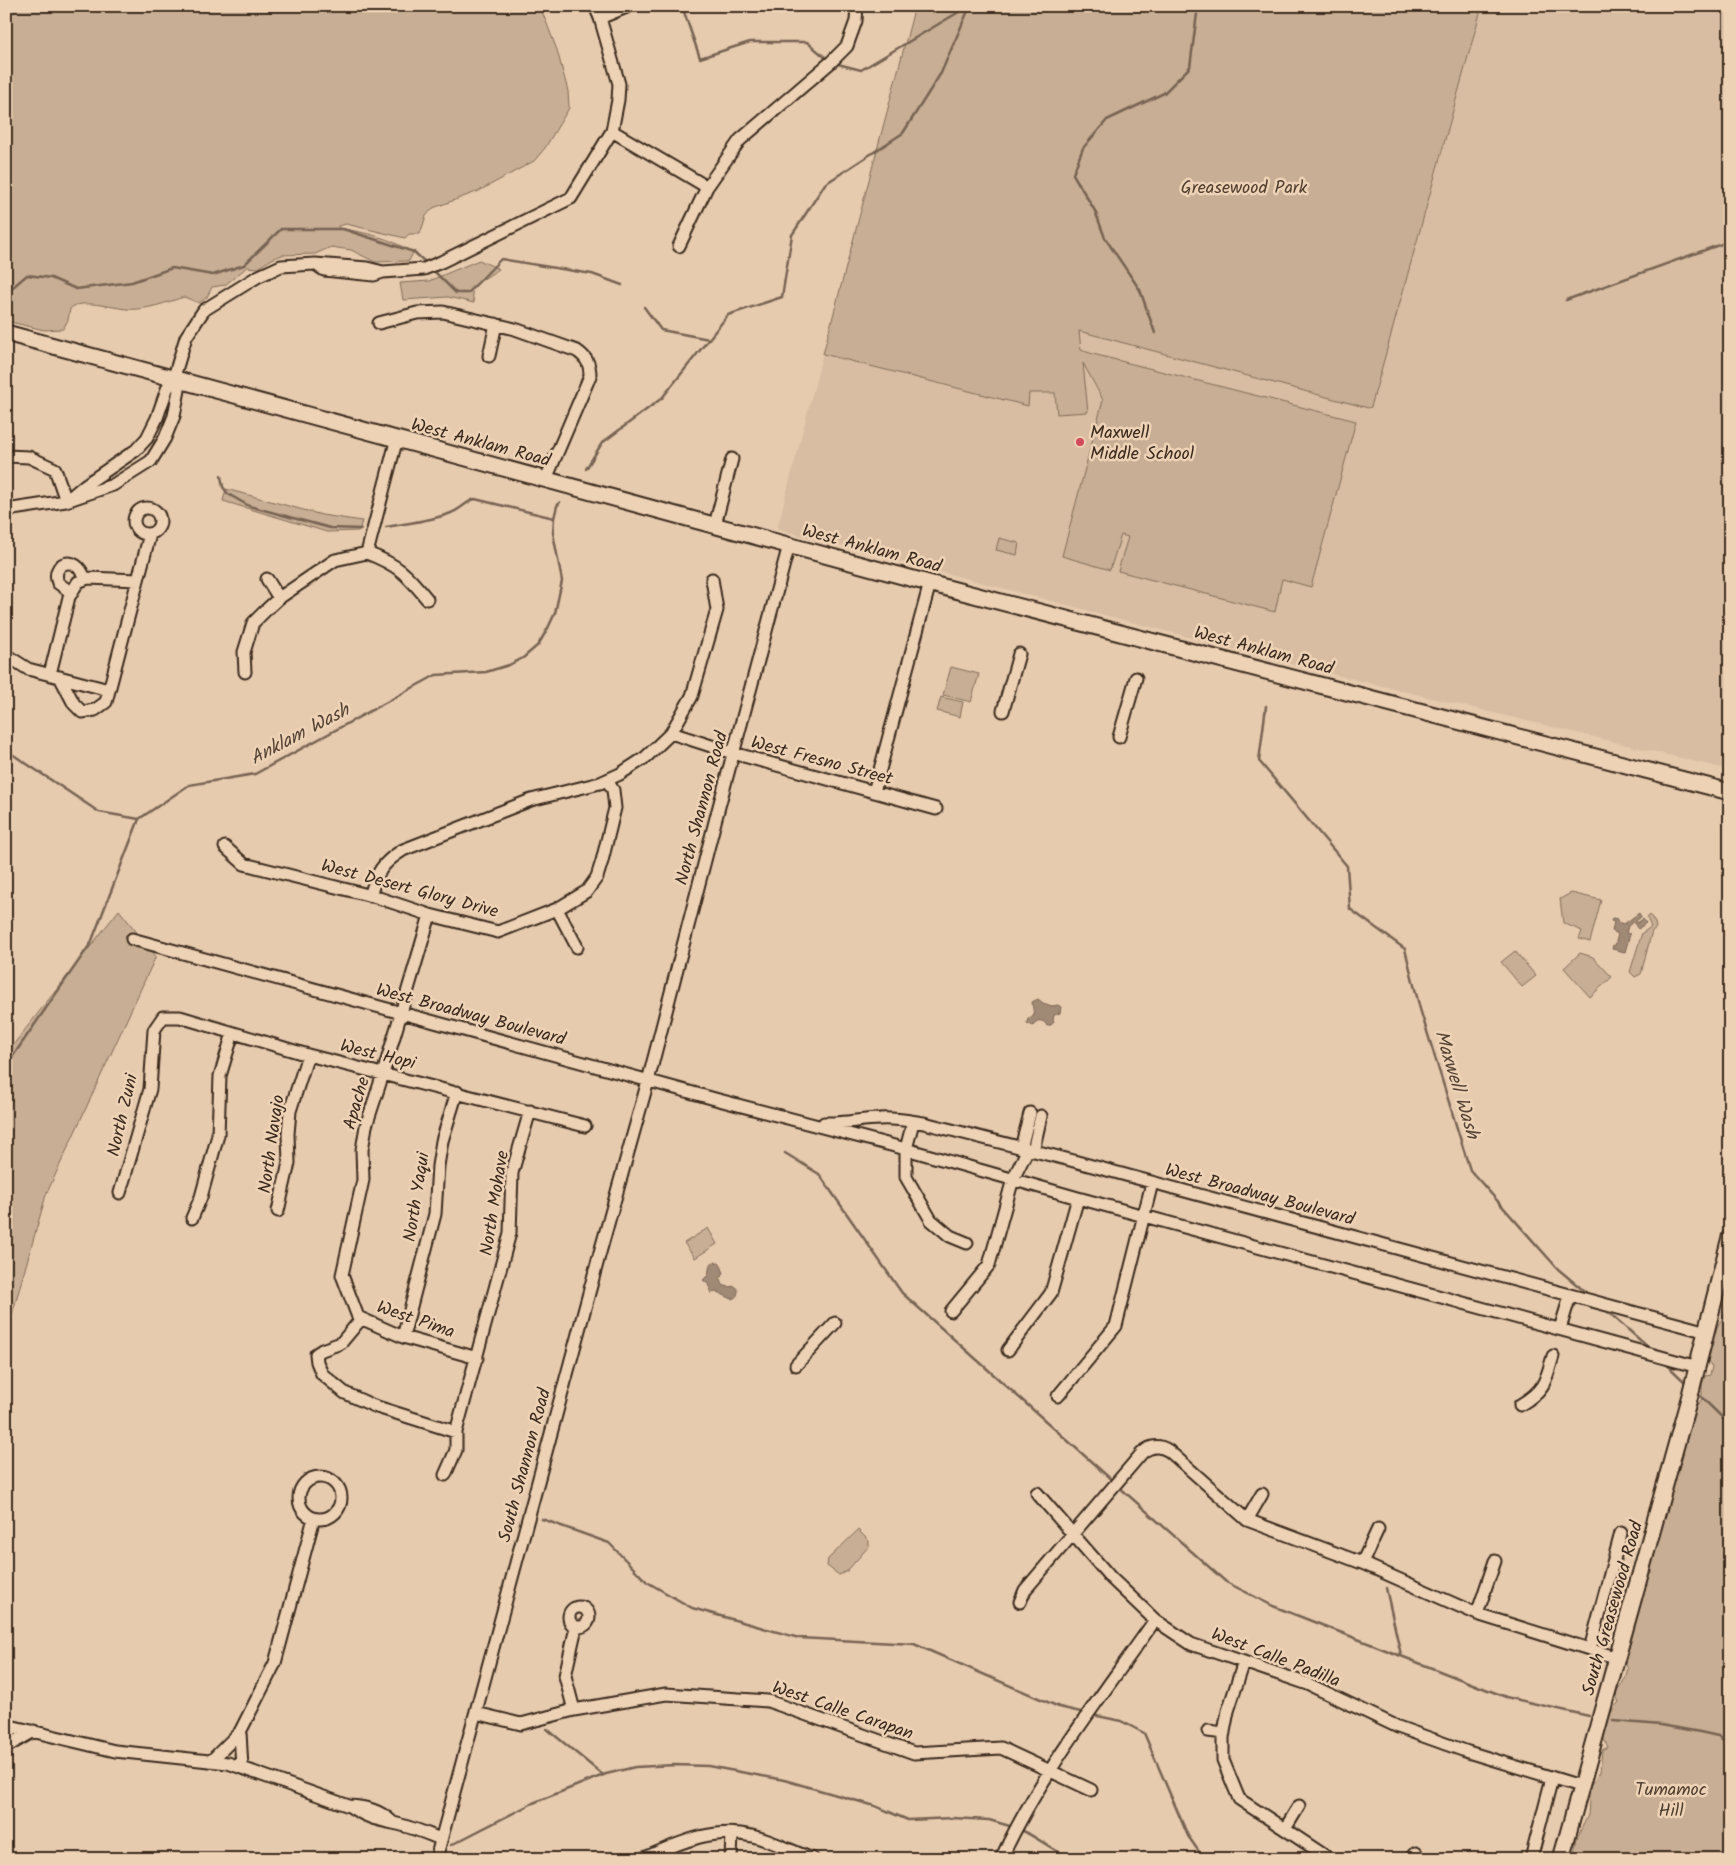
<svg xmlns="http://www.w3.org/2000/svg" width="1736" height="1865" viewBox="0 0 1736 1865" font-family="Kalam,sans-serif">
	<rect width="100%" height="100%" fill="#e7cbaf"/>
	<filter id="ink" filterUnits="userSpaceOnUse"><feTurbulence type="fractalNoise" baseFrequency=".02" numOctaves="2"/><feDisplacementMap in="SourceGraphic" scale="10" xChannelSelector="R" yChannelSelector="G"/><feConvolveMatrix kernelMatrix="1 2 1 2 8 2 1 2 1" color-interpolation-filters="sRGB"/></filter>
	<g filter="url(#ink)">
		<path fill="#d8bda2" d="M1482,6H1730V770L1303,667L777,529L845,269L1371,407Z"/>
		<path fill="#c7ae94" stroke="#816c59" d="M6,6H540L557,50L568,91L569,108L545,148L534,161L479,191L433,208L426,216L420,234H409L405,238L346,224L338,226L339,228C367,233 389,237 413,253L409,261L375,262L351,250L331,247L315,254L282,255L272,259L258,268L247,267L225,285L212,287L207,297L199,303L184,297C168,302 144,311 127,309C113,308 79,298 70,309L68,320L63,329L44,330L6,321Z
			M915,6H1482L1371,407L1368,408L1079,331L1081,350L1093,354L1356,421L1311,587L1282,579L1275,612L1118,571L1128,537L1121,535L1110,570L1062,556L1103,400L1083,363L1088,412L1057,414L1055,393H1029L1028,406L823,354Z
			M479,260L499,269L471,287L474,303L448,297L403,300L400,283L429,281Z
			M226,489L322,515L362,521L359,531L327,532L223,501Z
			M999,538L1019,543L1017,555L996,550Z
			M951,667L979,674L971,702L943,695Z
			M941,697L963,702L960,717L937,711Z
			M1571,893L1601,900L1590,942L1579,939L1582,931L1563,923L1560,899Z
			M119,910L156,956L46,1195L6,1336V1054Z
			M1650,915L1655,923L1656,928L1652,931L1641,974L1635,977L1630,972L1642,933L1651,927L1647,918Z
			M1515,951L1536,976L1522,987L1501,962Z
			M1580,953L1593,957L1612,977L1590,997L1564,968Z
			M708,1228L717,1244L695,1258L684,1243Z
			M1730,1296V1859H1573L1577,1838L1588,1815L1590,1787L1600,1772L1602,1750L1608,1747L1603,1737C1606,1724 1610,1710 1619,1702C1613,1692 1618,1690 1623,1682C1626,1679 1626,1673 1628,1669C1623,1661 1626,1658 1628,1650C1631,1643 1629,1637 1633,1630L1647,1573H1651C1651,1544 1667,1507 1675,1479L1674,1476L1689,1426L1697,1405L1702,1399V1384L1705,1376L1710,1375L1712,1367L1708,1361L1717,1327L1725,1314Z
			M858,1530L869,1541V1546L847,1571L839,1575L827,1566L828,1559Z"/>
		<path fill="#a08974" stroke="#786352" d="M1639,913L1641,917L1636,921L1637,923L1643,919L1646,923L1638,929L1633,922L1628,926L1626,933L1630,934L1625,952L1612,949L1613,945L1615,946L1618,934L1612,931L1614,922L1611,921L1612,918L1618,919L1617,922L1624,924Z
			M1038,999L1043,1003L1052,1006L1058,1005L1061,1007L1060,1013L1054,1015L1053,1020L1054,1022L1051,1025L1047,1026C1045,1022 1042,1020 1037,1021L1033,1026L1027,1023L1028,1018L1034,1016L1032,1002Z
			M714,1262L720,1263L724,1273L720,1279L723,1285L728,1287L735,1286L738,1290C738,1295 737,1297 732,1299L717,1292L711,1293L709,1285L703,1280L708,1275L710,1264Z"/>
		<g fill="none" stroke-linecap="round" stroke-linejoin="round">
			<path stroke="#786352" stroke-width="2.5" d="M682,6L700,58L750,42H807L827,59
				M834,63L861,70L969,6
				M435,272L456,293H468L501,259L592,274L622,285
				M6,293L27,275L51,278L76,289L132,282L172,268L213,275L244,265L281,229H343L414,252L424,261
				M1566,300L1730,241
				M644,307L661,330L709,339
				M1155,333L1140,290L1105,238L1095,211L1073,174L1083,148L1107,120L1164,93L1190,67L1198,6
				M586,469L602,443L662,398L728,315L782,297L792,235L825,184L903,133L941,73L970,6
				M221,476L223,487L228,494L249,506L330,528L361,529
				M386,527C407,523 431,521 451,513C460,510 467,501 475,499L554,518
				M1266,706L1259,761L1347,866L1350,909L1405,949L1420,1009L1470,1170L1558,1269L1589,1295
				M6,750L99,812L139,819
				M6,1066L91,943L139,819L189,785L255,774L436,675L486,672L509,665L523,658L538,645L548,628L555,613L562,581L553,533L554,518L557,506L560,502
				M785,1153L819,1174L902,1293L1114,1482
				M1606,1310L1649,1348
				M1664,1362L1687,1384
				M1697,1393L1725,1420L1730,1422
				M1118,1486L1226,1582L1273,1606L1506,1697L1589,1716
				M542,1519L609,1543L647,1582L692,1608L799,1638L914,1644L1059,1707L1085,1713
				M1386,1588L1401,1655
				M1093,1715L1121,1721L1144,1733L1188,1836L1204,1859
				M1613,1721L1661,1725L1700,1732L1718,1736L1730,1745
				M547,1729L603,1775
				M1019,1829C1038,1837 1053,1852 1074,1859
				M451,1845L533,1803L606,1774L635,1767L675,1765L708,1766L784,1780L875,1806L908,1820L953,1818L989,1820L1013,1827
				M1590,1857L1594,1859
				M160,1859L163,1857L187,1859"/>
			<defs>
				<path id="minor" d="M600,18L629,6
					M612,131L707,187
					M679,246L707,187L740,140L831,62L847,46L856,21L857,6
					M383,272L367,268L315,264L324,270L374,275L383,272L424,269L441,262L571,198L612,131L618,100L619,84L600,18L595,6
					M379,323L417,313L443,312L515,329L577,351C587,358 590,364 590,376L546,479
					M489,356L496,324
					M6,456L29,457L55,469L66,501
					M66,501L85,485L136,450L147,438L157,418L167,389L174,377L186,337L204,310L257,277L281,266L315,264
					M134 521a13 13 0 1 1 26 0a13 13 0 1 1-26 0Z
					M6,510L66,501L113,485L151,461L165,438L174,416L179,390L174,377
					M715,525L732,459
					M367,553L397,438
					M367,553C398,565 407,574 427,599
					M267,579L279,598
					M72,593L58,583C50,563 76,552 85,579
					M6,655L28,669L109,690
					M245,672L244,652L253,623L266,610L279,598L335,560L367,553
					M50,674L69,597L78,582L88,578L138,580
					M60,677L74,704L82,712L95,710L106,702L150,534
					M1003,711L1019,654
					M671,733L733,753L936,809
					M1119,737L1136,678
					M874,792L930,583
					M225,847L244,864L376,897L430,915L498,932L557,909L587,891L597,877L602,861L615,808L613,790L607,780
					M370,896C377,872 382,863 403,850L531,800L600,783L620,774L646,757L671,733L692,696L717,610L712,579
					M557,909L577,947
					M430,915L383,1074L366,1126L362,1150L363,1180L342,1275L358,1317L403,1337L477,1358
					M132,939L715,1099L906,1149L1078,1198L1698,1367
					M913,1122L906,1149V1177L931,1220L950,1236L967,1243
					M824,1123C844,1124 862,1119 880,1119C895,1118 910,1121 924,1123L1070,1160L1707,1332
					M1021,1148L1030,1113
					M1033,1151L1041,1116
					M120,1193L150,1089L154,1030L163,1017H180L308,1055L585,1126
					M278,1211L289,1163L288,1134L290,1111L308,1055
					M192,1218L201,1197L218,1135L220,1076L233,1033
					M951,1311L989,1265L1013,1179L1028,1149
					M361,1319L341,1343L322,1350L316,1354L317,1362L322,1374L345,1393L374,1406L456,1432
					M1560,1329L1570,1296
					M403,1337L435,1214L438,1166L442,1141L457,1092
					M1008,1350L1051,1293L1078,1198
					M796,1365L835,1323
					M1058,1396L1116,1326L1152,1183
					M1520,1405C1544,1391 1546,1381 1553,1356
					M445,1475L456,1450V1432L510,1233L512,1173L530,1111
					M299 1498a21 21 0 1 1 42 0a21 21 0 1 1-42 0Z
					M1037,1493L1111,1578L1155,1620L1191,1644L1308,1684L1398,1727L1468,1752L1580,1786
					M1247,1520L1262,1494
					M1362,1563L1378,1529
					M1020,1602L1025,1590L1142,1453C1151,1445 1160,1445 1169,1451L1247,1520L1362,1563L1477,1614L1618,1658
					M569 1617a10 10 0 1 1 20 0a10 10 0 1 1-20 0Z
					M1477,1614L1495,1561
					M1590,1649L1621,1533
					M1244,1662L1228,1711L1223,1737V1760L1239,1799L1330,1859
					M574,1710L565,1676L576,1627
					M476,1713L521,1724L574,1710L666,1694L768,1701L914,1753L1001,1748L1091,1790
					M6,1725L115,1751L228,1763L349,1806
					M1208,1731L1224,1733
					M6,1747L34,1731
					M211,1761L240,1732
					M242,1768L240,1732L275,1663L314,1518
					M392,1822C380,1810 366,1807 349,1806C366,1817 374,1819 393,1823C409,1826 425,1833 441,1839
					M1285,1829L1299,1806
					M436,1859L599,1256L648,1081L717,814L789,545
					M642,1859C677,1844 713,1826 752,1836C773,1841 793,1852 813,1859
					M731,1859L732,1834
					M1001,1859C1041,1773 1101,1697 1155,1620
					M1411,1859L1416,1853
					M1531,1859L1552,1778"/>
				<path id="major" d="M6,333C316,414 623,502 932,584C1198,654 1464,722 1730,792
					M1561,1859L1690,1395L1730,1237"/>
			</defs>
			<use href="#minor" stroke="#3b2a1e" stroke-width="15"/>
			<use href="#major" stroke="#3b2a1e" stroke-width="19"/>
			<use href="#minor" stroke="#eed2b5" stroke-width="11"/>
			<use href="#major" stroke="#eed2b5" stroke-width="15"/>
		</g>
	</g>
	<circle fill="#d1495b" stroke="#eed2b5" stroke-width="2" cx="1080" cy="442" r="5"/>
	<g text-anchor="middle" stroke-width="5" stroke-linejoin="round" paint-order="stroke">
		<g font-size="18" fill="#503e30" stroke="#eed2b5">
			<text x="1244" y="193">Greasewood Park</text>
			<text x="1671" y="1795">Tumamoc<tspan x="1671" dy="21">Hill</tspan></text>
		</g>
		<g font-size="18" fill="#3b2a1e" stroke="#eed2b5" text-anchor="start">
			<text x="1090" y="438">Maxwell<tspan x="1090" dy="21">Middle School</tspan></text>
		</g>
		<g font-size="18" fill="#3b2a1e" stroke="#eed2b5">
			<text transform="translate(481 442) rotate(15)" y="6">West Anklam Road</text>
			<text transform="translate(872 548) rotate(15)" y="6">West Anklam Road</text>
			<text transform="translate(1264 650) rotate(15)" y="6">West Anklam Road</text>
			<text transform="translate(822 760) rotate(15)" y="6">West Fresno Street</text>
			<text transform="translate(701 808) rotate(-75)" y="6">North Shannon Road</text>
			<text transform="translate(410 888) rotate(15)" y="6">West Desert Glory Drive</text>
			<text transform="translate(471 1014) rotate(15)" y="6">West Broadway Boulevard</text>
			<text transform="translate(378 1054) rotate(14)" y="6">West Hopi</text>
			<text transform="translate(356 1103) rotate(-74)" y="6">Apache</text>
			<text transform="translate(122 1115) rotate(-77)" y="6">North Zuni</text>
			<text transform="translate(271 1144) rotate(-82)" y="6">North Navajo</text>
			<text transform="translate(1260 1194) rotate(15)" y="6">West Broadway Boulevard</text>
			<text transform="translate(416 1197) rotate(-81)" y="6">North Yaqui</text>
			<text transform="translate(494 1203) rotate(-81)" y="6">North Mohave</text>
			<text transform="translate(416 1319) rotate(19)" y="6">West Pima</text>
			<text transform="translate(524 1465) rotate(-75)" y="6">South Shannon Road</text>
			<text transform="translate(1612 1608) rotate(-74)" y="6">South Greasewood Road</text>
			<text transform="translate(1276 1657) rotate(21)" y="6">West Calle Padilla</text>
			<text transform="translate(843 1710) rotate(19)" y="6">West Calle Carapan</text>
		</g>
		<g font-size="19" font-style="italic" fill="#544234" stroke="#eed2b5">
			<text transform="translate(299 733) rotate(-28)" y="7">Anklam Wash</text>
			<text transform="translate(1458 1084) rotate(73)" y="7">Maxwell Wash</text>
		</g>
	</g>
	<rect width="1736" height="1865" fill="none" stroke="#eed2b5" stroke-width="25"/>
	<rect x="12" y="12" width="1711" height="1840" fill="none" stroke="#3b2a1e" stroke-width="2" filter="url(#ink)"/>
</svg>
